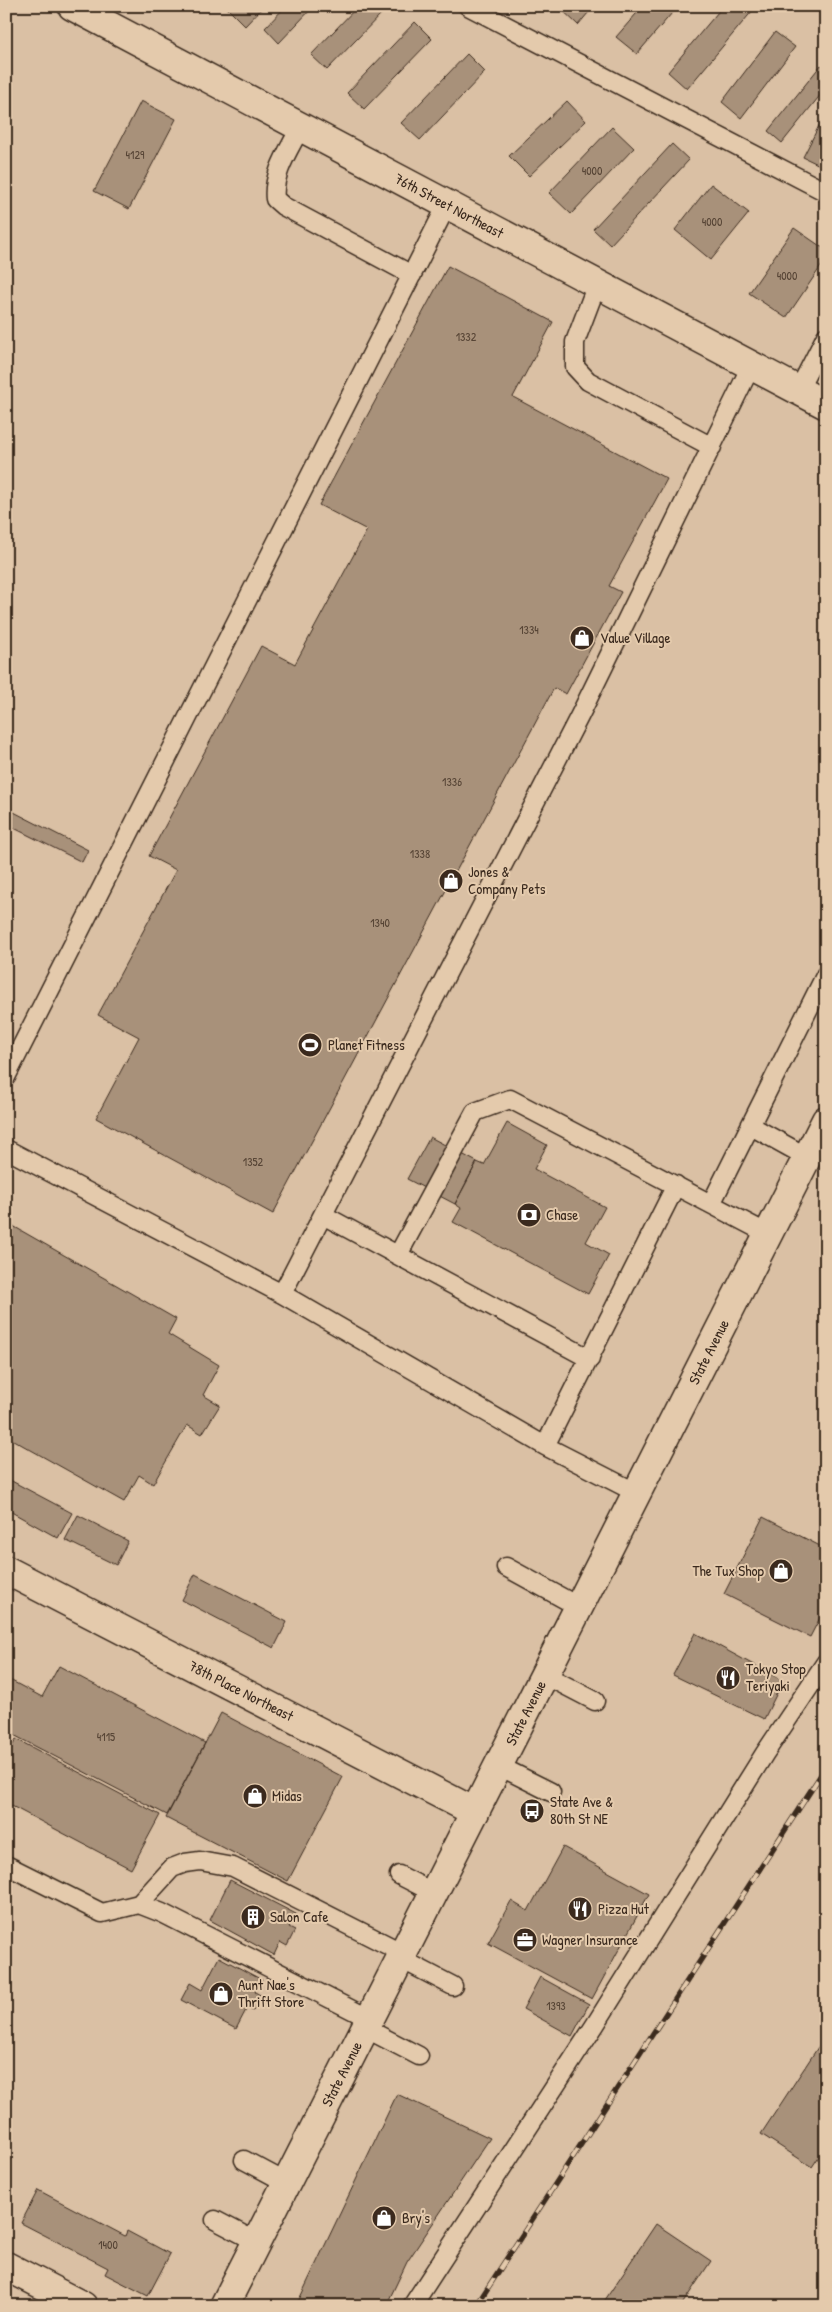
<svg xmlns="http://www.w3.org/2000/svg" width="832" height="2312" viewBox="0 0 832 2312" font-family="'Patrick Hand',sans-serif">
	<rect width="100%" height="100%" fill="#dac0a4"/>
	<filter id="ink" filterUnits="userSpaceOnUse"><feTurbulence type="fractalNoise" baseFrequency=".02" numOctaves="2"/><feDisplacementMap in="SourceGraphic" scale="10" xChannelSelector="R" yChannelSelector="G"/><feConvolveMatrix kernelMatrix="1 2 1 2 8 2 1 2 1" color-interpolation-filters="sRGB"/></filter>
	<g filter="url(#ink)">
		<path fill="#a8917a" stroke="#3b2a1e" d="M225,6H264L245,26Z
			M286,6H314L279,43L265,28Z
			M358,6H374L382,13L327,70L311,55Z
			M558,6H594L578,25Z
			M643,6H678L637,54L616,37Z
			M723,6H749L753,10L687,89L668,72Z
			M415,22L432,39L364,109L347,93Z
			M775,32L795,47L741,118L722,102Z
			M467,54L485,72L420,140L401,123Z
			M821,65L826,69V88L782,143L768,131Z
			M141,101L176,119L129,209L94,191Z
			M567,101L586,121L529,176L509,156Z
			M825,114H826V168L803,157Z
			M612,127L634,148L571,214L549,193Z
			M672,144L689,160L610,245L593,229Z
			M711,184L749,213L711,260L675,230Z
			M794,228L826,250V259L786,318L749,293Z
			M448,266L553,322L513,397L667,479L609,586L621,592L566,694L554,688L273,1214L96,1118L139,1037L98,1015L176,870L149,856L261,646L295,664L367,530L319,505Z
			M6,808L88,850L82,862L6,824Z
			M507,1123L547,1145L534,1169L605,1207L586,1242L609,1255L588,1294L453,1222L461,1208L455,1204L477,1162L484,1165Z
			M430,1137L477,1162L455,1204L407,1179Z
			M6,1222L176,1319L168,1334L219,1365L203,1395L220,1405L202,1434L187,1425L153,1484L139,1475L124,1502L6,1436Z
			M6,1478L72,1513L58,1538L6,1509Z
			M78,1515L128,1541L116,1565L65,1540Z
			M763,1517L826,1549V1606L810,1637L724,1594Z
			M195,1574L287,1622L274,1648L182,1600Z
			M695,1633L783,1681L764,1719L673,1675Z
			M59,1666L205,1743L167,1815L6,1731V1678L42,1697Z
			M221,1713L343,1777L288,1881L166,1818Z
			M16,1739L160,1815L131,1869L6,1803V1759Z
			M563,1847L649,1894L592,1999L488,1943L511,1901L528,1911Z
			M230,1880L296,1914L289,1927L295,1930L287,1946L280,1942L274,1955L210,1920Z
			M219,1957L262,1980L255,1992L262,1996L253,2011L247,2008L236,2029L181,2000L190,1983L202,1990Z
			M540,1977L589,2004L572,2036L523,2009Z
			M826,2035V2146L812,2167L761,2134Z
			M397,2094L490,2138L407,2262L386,2306H296Z
			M38,2190L125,2236L127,2231L170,2254L148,2296L105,2274L108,2268L21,2223Z
			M656,2224L711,2261L681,2306H601Z"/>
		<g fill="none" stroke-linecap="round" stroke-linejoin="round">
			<defs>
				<path id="service" d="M468,6L826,192
					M300,128C289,150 272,174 275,199L283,206L412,275
					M597,284L575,342V367L588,381L712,447
					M798,391L826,336
					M6,1077L447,205
					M751,1126L807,1157
					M6,1149L282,1294L545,1446
					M711,1204L826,974
					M323,1215L590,1359
					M398,1255L475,1112L510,1099L768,1234
					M282,1294L580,715L751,366
					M637,1493L545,1446L676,1185
					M506,1567L579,1607
					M545,1675L595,1701
					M499,1766L551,1792
					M6,1865L102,1913L139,1904L162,1913L370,2019
					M399,1875L434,1893
					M139,1904L172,1868L185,1863L200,1861L233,1867L403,1953
					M401,1959L453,1986
					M365,2028L419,2056
					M244,2160L287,2183
					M215,2220L257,2242
					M412,2306L595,2025L765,1753L826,1662"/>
				<path id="minor" d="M6,1570L475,1812"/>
				<path id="tertiary" d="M72,6L826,405
					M6,2266L83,2306"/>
				<path id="primary" d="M224,2306L826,1120"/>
			</defs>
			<use href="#service" stroke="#3b2a1e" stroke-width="21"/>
			<use href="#minor" stroke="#3b2a1e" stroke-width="31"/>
			<use href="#tertiary" stroke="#3b2a1e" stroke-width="31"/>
			<use href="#primary" stroke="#3b2a1e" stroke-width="31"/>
			<use href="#service" stroke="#e4caac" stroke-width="18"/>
			<use href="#minor" stroke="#e4caac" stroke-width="28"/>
			<use href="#tertiary" stroke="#e4caac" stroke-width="28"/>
			<use href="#primary" stroke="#e4caac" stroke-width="28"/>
			<defs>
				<path id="rail" d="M476,2306L826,1767"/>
			</defs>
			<use href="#rail" stroke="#3b2a1e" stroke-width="5.5"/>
			<use href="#rail" stroke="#e4caac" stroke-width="4" stroke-dasharray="11" stroke-linecap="butt"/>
		</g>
	</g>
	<defs>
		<symbol id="shop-disc" viewBox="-11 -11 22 22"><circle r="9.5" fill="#3b2a1e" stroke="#e4caac"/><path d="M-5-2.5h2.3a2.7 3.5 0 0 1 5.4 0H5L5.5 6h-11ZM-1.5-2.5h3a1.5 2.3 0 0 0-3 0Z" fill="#fff"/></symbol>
		<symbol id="stadium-disc" viewBox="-11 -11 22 22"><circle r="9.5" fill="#3b2a1e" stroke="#e4caac"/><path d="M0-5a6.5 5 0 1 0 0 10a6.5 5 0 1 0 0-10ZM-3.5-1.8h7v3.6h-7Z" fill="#fff"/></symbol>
		<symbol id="bank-disc" viewBox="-11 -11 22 22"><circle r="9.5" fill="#3b2a1e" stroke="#e4caac"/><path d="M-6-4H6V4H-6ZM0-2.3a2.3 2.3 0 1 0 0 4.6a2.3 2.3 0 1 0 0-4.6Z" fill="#fff"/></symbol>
		<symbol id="restaurant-disc" viewBox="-11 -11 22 22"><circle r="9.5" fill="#3b2a1e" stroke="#e4caac"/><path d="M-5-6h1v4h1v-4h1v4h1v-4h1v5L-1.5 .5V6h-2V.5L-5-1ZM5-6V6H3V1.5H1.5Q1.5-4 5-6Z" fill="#fff"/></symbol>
		<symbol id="bus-disc" viewBox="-11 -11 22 22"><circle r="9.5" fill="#3b2a1e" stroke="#e4caac"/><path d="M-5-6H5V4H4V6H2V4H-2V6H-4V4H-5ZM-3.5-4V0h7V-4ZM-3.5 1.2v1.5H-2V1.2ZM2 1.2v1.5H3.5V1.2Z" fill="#fff"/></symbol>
		<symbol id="building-disc" viewBox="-11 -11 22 22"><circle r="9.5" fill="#3b2a1e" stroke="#e4caac"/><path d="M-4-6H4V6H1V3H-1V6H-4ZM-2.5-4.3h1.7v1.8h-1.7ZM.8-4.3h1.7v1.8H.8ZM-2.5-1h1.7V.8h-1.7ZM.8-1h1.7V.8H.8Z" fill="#fff"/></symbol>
		<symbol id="office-disc" viewBox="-11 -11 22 22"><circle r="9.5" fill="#3b2a1e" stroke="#e4caac"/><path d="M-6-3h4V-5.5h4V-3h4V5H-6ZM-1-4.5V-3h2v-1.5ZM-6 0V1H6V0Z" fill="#fff"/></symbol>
	</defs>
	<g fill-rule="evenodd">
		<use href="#shop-disc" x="568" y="624" width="28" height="28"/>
		<use href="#shop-disc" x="437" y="867" width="28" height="28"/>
		<use href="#stadium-disc" x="296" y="1031" width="28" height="28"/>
		<use href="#bank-disc" x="515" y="1201" width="28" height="28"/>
		<use href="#shop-disc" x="767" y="1557" width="28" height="28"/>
		<use href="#restaurant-disc" x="714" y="1664" width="28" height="28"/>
		<use href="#shop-disc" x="241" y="1782" width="28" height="28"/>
		<use href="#bus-disc" x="518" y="1797" width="28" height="28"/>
		<use href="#restaurant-disc" x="566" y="1895" width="28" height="28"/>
		<use href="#building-disc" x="239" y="1903" width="28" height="28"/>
		<use href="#office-disc" x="511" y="1926" width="28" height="28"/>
		<use href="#shop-disc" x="207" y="1980" width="28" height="28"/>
		<use href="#shop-disc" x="370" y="2204" width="28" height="28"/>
	</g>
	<g text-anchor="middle" stroke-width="4" stroke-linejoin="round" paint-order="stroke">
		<g font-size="12" fill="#564435">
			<text x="135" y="159">4129</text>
			<text x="592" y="175">4000</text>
			<text x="712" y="226">4000</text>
			<text x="787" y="280">4000</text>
			<text x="466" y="341">1332</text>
			<text x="529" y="634">1334</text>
			<text x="452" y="786">1336</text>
			<text x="420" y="858">1338</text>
			<text x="380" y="927">1340</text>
			<text x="253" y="1166">1352</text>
			<text x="106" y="1741">4115</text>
			<text x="556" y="2010">1393</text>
			<text x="108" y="2249">1400</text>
		</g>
		<g font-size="15" fill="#3b2a1e" stroke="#e4caac">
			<text transform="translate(449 206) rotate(28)" y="5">76th Street Northeast</text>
			<text transform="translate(709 1352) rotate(-63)" y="5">State Avenue</text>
			<text transform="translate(241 1691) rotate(27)" y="5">78th Place Northeast</text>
			<text transform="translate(526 1713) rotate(-63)" y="5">State Avenue</text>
			<text transform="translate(342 2074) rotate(-63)" y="5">State Avenue</text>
		</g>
		<g font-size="15" fill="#3b2a1e" stroke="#e4caac" text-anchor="start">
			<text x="600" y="643">Value Village</text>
			<text x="468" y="877">Jones &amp;<tspan x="468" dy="17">Company Pets</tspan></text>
			<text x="328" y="1050">Planet Fitness</text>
			<text x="546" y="1220">Chase</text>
			<text x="764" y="1576" text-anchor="end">The Tux Shop</text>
			<text x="746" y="1674">Tokyo Stop<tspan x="746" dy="17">Teriyaki</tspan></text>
			<text x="272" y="1801">Midas</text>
			<text x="550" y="1807">State Ave &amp;<tspan x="550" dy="17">80th St NE</tspan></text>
			<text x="598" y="1914">Pizza Hut</text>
			<text x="270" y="1922">Salon Cafe</text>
			<text x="542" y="1945">Wagner Insurance</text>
			<text x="238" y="1990">Aunt Nae's<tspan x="238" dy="17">Thrift Store</tspan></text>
			<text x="402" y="2223">Bry's</text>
		</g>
	</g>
	<rect width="832" height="2312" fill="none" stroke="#e4caac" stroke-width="25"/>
	<rect x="12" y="12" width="807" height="2287" fill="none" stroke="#3b2a1e" stroke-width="2" filter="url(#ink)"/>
</svg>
